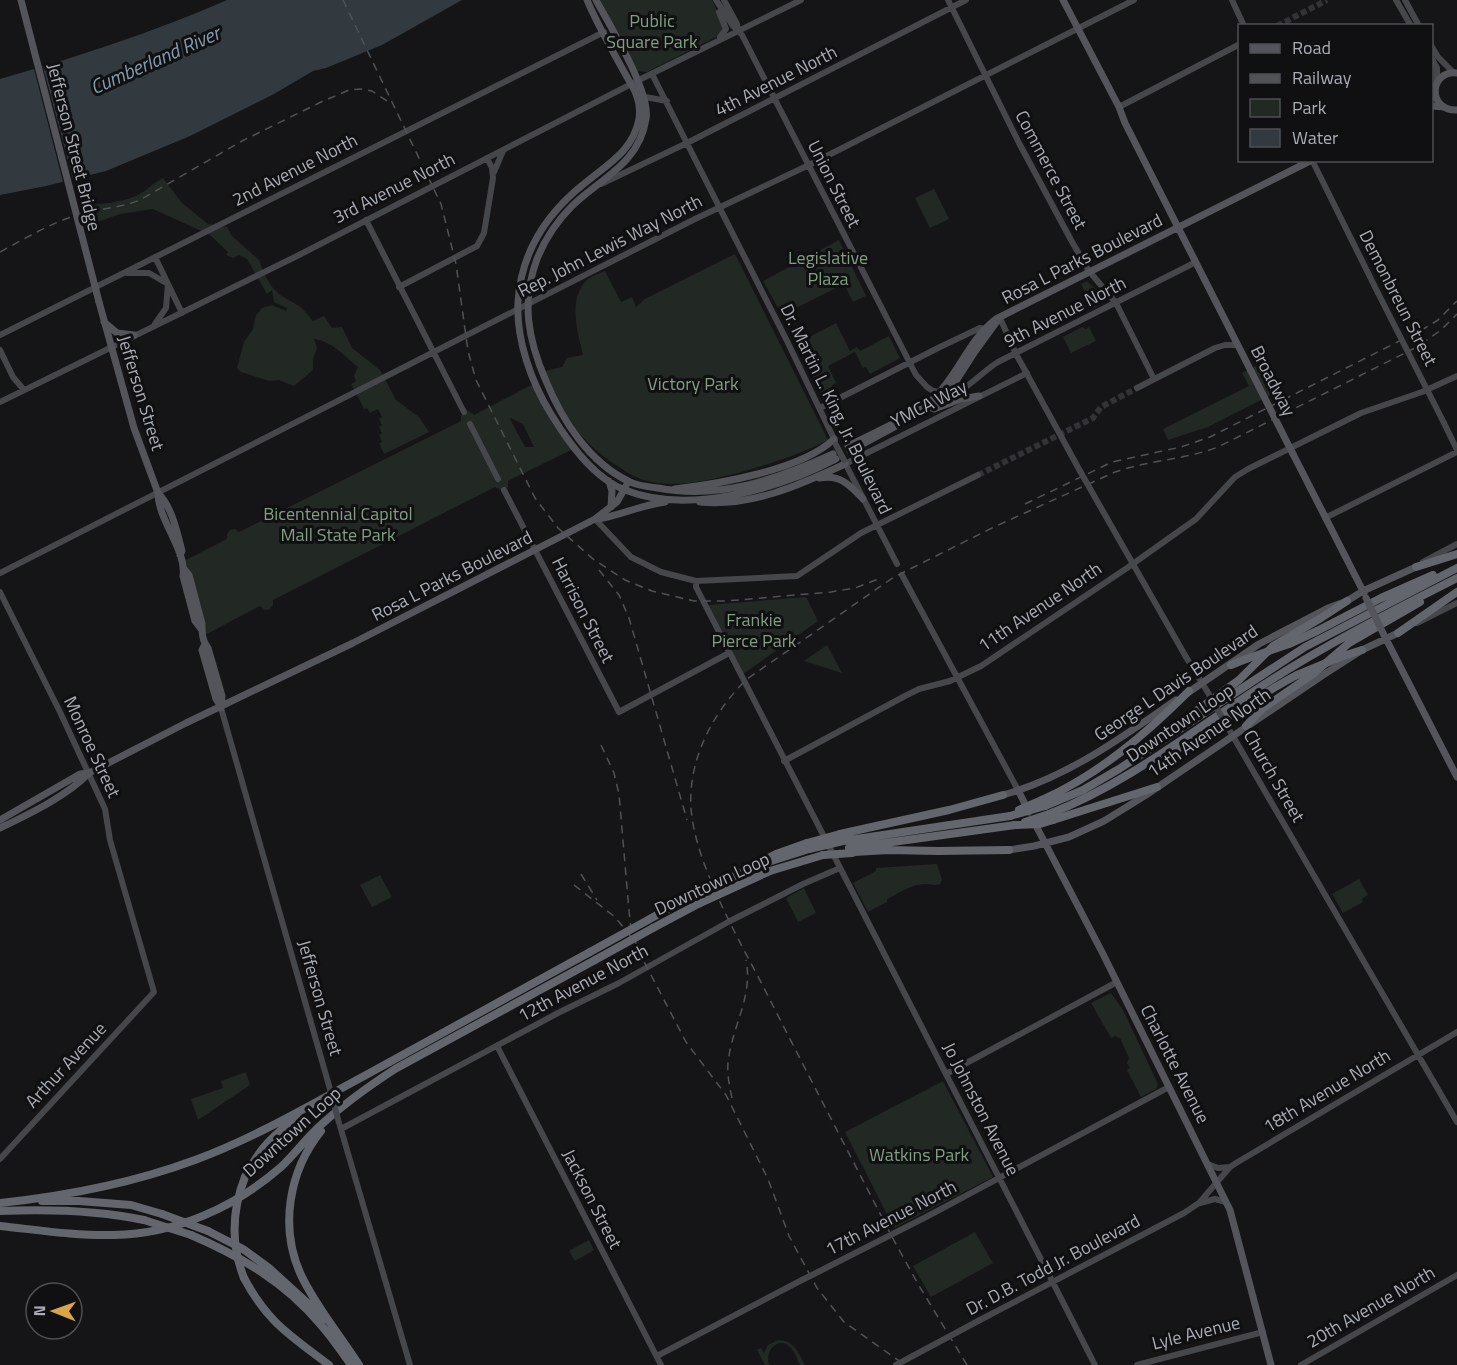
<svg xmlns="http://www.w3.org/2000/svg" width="1457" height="1365" viewBox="0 0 1457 1365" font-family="'Titillium Web',sans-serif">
	<rect width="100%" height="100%" fill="#151517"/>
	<path fill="#222823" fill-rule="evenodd" d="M600,0H712L724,25L720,35L647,72L637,71Z
		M163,178L182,203L208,224L227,227L232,236L259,260L264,274L272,287L280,295L301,307L313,321L324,316L332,328L342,327L352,348L380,370L396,400L419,417L429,432L384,454L379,443L382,442L379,435L382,433L379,427L382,425L379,419L382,417L378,409L370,413L367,408L364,409L351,384L356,381L354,376L358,367C344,356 332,341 314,339L317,348L313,359V370L294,386L279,380L270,381L263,379L241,372L237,368L244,342L253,329L256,315L262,308L272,305L286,311L287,308L274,302L272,290L267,294L247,259L239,255L233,258L226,255L228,252L210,235L153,209L120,214L86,226L81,206C100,204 126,203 143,192C150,187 155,182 163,178Z
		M934,189L949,219L930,228L915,198Z
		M839,240L866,296L853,302L844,284L782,315L763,281Z
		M735,254L828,440C799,455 769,464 738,473C712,479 679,488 652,482C640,480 629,474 619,467C579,442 563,414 545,371L562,367L567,358L583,355C578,334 568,301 585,282C590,276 598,274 605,271L621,302L632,297L636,307L645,299Z
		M1087,281C1095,289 1103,294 1097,306L1093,308L1081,284Z
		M836,323L850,351L857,347L860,351L889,336L900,358L870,374L866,367L863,368L855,352L828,366L836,383L832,385V387L821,393L796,344Z
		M1082,327L1086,329L1089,327L1096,341L1071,353L1063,337Z
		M1258,365L1273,394L1208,427L1168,440L1163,429L1249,386L1242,373Z
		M535,383L575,448L508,481V487L505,490H500L495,487L273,600V605L270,609L265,610L260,606L203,636L182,562L227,539V534L230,530L235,529L239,532L461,421V415L464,412L469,411L474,415ZM511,418L523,424L534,447H525L510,419Z
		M806,597L818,621L743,674L708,605Z
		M827,645L842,673L804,661Z
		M937,864L942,880L940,884C935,886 931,884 925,884C911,884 900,893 887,899V902L868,912L853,883L876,871V868Z
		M380,875L392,897L372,907L360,885Z
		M1359,879L1368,895L1362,899L1363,902L1343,913L1332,894Z
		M804,888L816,913L798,922L786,898Z
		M1111,993L1123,1010L1158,1084L1156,1089L1141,1097L1127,1070L1130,1068L1127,1063L1129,1058L1120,1038L1115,1036L1111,1038L1091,1003Z
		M246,1072L250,1085L198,1120L191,1099L223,1088L221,1081Z
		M943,1081L993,1177L894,1228L845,1132Z
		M975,1232L993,1263L931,1297L913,1266Z
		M589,1240L594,1250L575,1261L569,1251Z
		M778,1340C794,1340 798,1352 805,1365H800C797,1359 795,1352 790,1347C778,1335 764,1352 769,1365H765L757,1350L761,1348L764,1353L768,1345Z"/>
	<path fill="#323a40" d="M227,0H462L382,45L326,68L313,71L274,94L190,136L106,171L46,186L0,195V79C77,57 154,32 227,0Z"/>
	<path fill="#151517" d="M43,67L73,179L63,182L34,69Z"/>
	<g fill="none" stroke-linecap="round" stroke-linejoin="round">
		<path stroke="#333337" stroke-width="6" stroke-dasharray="6 3" stroke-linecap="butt" d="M1277,26L1327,0
			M978,475L1093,418L1101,407L1137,388"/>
		<path stroke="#45474b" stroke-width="6" d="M716,0L733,26L742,35L916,375L927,387L933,391
			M724,0L737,24L738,31
			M948,0L1019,143L1071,240L1089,271L1116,303L1154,379
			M1232,0L1244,26
			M1396,0L1411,26
			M1405,0L1419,26
			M719,12L726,29L720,37
			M1432,47L1438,57L1453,72
			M1432,59L1437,68V83
			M652,74L787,341L835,441
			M645,97L667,101
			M1119,107L1240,44
			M1312,160L1378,293
			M494,172L503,151
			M601,184L687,143L966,0
			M366,220L464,412
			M155,257L182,313
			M127,273H149L168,284L166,308L155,324
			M399,287L477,246L484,233L493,178L492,168L487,158
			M1000,318L1016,354L1080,471
			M0,335L604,32
			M0,350L13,377L24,390
			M1137,388L1215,348L1225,345H1238
			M951,394C967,390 983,371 998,362L1196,262
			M0,402L299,255L643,78L801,0
			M820,408L940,347L980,328L985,329
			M1444,423L1457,450
			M470,424L498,479
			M844,461L897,564
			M845,464L1027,373
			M504,490L619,712L729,653
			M1325,518L1457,452
			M595,519L631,557L661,572L696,581L797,576L861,533L978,475
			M1423,562L1457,544
			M0,573L695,219L809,165L1134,0
			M902,575L1018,790
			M696,581V587C827,847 963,1105 1095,1365
			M0,592L60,712L105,809L110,840L154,992L0,1159
			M1417,623L1457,603
			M1186,657L1207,691
			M221,708L328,1082
			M1227,726L1457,1122
			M784,761L905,696L919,689L950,681L981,666L1127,568L1196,519L1235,477L1248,469L1361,413L1422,392L1457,376
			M497,1046L661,1365
			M946,1074L1117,982
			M340,1126L410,1365
			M341,1129L558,1013L619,983L730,921L803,884L840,868
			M1208,1164L1218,1168L1230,1167
			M1200,1203L1215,1199L1226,1202
			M818,1272L928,1216L1169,1087
			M980,1320L1184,1213L1199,1203L1230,1167L1236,1163L1457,1032
			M657,1356L802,1280
			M1137,1365L1263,1332
			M1301,1365L1457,1275"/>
		<path stroke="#53555a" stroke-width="7" d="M587,0C598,26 613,52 627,77C630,83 635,89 637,97C640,104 640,111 639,119C633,151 608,164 585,183C547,213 521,252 518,302C516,339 531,382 551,414C568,442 593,478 625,490C688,515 779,489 836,459
			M596,0C610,26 651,92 646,119C639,164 601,178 572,206C557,221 545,239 537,259C521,302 528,340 546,381C562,420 589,462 628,481C637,486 648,487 658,488C720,500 778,479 833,454
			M1063,0L1119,107L1125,123L1251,371
			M1457,73C1429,70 1427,111 1457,110
			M1432,106L1444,107
			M99,302L134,428L158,493C158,520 187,551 183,576L195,621L201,629
			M104,322L117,333L134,335
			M934,409L961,399L979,396
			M848,446C873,433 912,417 933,399C958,376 968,340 996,319L1312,160
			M850,451L935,405L952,387L974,353L998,320
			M1293,454L1364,593
			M820,478C840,474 850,485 863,499
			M609,481L612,491L611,507
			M675,489C718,484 802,470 834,439
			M158,493C172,507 177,532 182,551L180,555
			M700,502C751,507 800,485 845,464
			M598,519C621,515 642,505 665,502
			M184,569L189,575L202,624C202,632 202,641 208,648L222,696L221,708
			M1384,635L1457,777
			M205,644L202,650L216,699L221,707
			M1186,694L1259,644L1328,608L1347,601L1363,591L1416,567
			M1018,790L1029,812
			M1003,795C1068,777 1122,737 1176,700
			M0,820L80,774L89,773
			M1034,822L1102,952L1230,1210L1271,1365
			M0,828C29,814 67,796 89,773L186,723L353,643L595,519L617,502L626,486
			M1009,850L1034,846L1069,837L1104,821L1146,795L1323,675L1362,650L1398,633"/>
		<path stroke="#63666c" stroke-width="8" d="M1416,567L1457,554
			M1317,631L1381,598L1433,575
			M1398,633L1457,592
			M1343,656L1362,650
			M1231,665L1246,659
			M1192,714L1239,680L1273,646L1321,618L1347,601
			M1246,726L1262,709L1313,674L1349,643L1420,602
			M1168,754C1213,730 1252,698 1297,675
			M1042,800C1098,775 1146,734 1189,691
			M1045,806L1083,790L1119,769L1305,647L1457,568
			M1049,814C1124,785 1187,735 1254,691C1319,648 1388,613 1457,578
			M1053,820L1157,787
			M840,834L949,810L1003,795
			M843,841L1010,816
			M849,848L1015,825
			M854,852L888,850L938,851L1009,850
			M765,863L809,849
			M770,871L823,855
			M731,878L776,854L807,843
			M648,920L694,894
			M653,928L700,903
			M321,1131C289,1171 279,1227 301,1275C316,1307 340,1335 359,1365
			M245,1177C258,1150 275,1133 299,1116
			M42,1201H79L131,1205L162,1214
			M0,1203C66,1196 133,1183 195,1160C255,1138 310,1105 366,1075C441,1034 515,993 590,952
			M0,1211C49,1209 96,1210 144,1220
			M0,1226C38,1230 76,1236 114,1235C176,1234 235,1207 281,1167C295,1154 307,1137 322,1124C345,1103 369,1086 395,1069L595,960
			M208,1231L243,1249L269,1268L325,1319
			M191,1235C240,1256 285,1282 320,1324C331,1336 341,1351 351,1365
			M244,1278C268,1323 290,1335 329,1365"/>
		<path stroke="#505256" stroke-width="1.5" stroke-dasharray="8 6" stroke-linecap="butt" d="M343,0L441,204L456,264L468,351L476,380L535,498L558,528L593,559L625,580L652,591L694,601H726L831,592L855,588L881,578
			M0,252C26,238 52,222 81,214C101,208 121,208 140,200L242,141L321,102L349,90L362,89L372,91L390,103
			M1025,504L1112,462L1181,447L1210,437L1425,328L1438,320L1457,301
			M599,570L619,595L629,618L687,820
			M601,745L614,773L619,794L629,911L631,929L639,952L686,1042L726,1095L768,1179L789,1236L817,1288L844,1322L905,1365
			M581,874L597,900
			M574,885L615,917L632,938
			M732,1098C729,1084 726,1070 729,1056C734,1023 753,995 746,960
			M967,1365L918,1284L891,1235C849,1153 806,1071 764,988C738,938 695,864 691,808C688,759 713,712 747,679L894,577L994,527L1115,472C1149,460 1184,460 1218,447L1417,347L1441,330L1457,314"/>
		<path stroke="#45474b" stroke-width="6" d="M1378,293L1444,423
			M933,391L951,394
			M836,445L844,460
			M1080,471L1186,657
			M1207,691L1227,726
			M328,1082L339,1123
			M802,1280L818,1272
			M896,1365L980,1320"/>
		<path stroke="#53555a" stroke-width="7" d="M21,0L99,302
			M1251,371L1293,454
			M1366,598L1383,633"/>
		<path stroke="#63666c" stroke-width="8" d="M1246,659L1289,644L1317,631
			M1297,675L1343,656
			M1019,810L1042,800
			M1010,816L1045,806
			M1025,822L1049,814
			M1015,825L1040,824L1053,820
			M807,843L840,834
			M809,849L843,841
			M823,855L852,853
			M694,894L731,878
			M700,903L770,871
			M590,952L648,920
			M595,960L653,928
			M162,1214L208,1231
			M144,1220L191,1235
			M244,1278C231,1245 232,1210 245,1177"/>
	</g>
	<g text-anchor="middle" stroke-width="6" stroke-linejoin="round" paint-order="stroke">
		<g font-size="18" fill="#829e83" stroke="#101012">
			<text x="652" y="27">Public<tspan x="652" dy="21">Square Park</tspan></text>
			<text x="828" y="264">Legislative<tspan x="828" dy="21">Plaza</tspan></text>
			<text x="693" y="390">Victory Park</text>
			<text x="338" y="520">Bicentennial Capitol<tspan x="338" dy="21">Mall State Park</tspan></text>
			<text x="754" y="626">Frankie<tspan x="754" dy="21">Pierce Park</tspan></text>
			<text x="919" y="1161">Watkins Park</text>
		</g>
		<g font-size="18" fill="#a9adb5" stroke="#101012">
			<text transform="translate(776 81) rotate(-27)" y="6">4th Avenue North</text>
			<text transform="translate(74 147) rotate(76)" y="6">Jefferson Street Bridge</text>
			<text transform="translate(295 170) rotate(-27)" y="6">2nd Avenue North</text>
			<text transform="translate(1051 170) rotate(62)" y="6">Commerce Street</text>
			<text transform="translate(834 184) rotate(63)" y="6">Union Street</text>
			<text transform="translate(394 188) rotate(-27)" y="6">3rd Avenue North</text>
			<text transform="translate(610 246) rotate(-27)" y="6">Rep. John Lewis Way North</text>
			<text transform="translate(1082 259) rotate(-27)" y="6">Rosa L Parks Boulevard</text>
			<text transform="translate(1398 298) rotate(63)" y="6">Demonbreun Street</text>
			<text transform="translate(1065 312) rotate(-27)" y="6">9th Avenue North</text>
			<text transform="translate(1273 381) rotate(63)" y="6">Broadway</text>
			<text transform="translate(141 393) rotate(73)" y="6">Jefferson Street</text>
			<text transform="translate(929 404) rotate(-27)" y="6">YMCA Way</text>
			<text transform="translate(836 409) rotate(64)" y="6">Dr. Martin L. King, Jr. Boulevard</text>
			<text transform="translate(452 576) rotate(-27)" y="6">Rosa L Parks Boulevard</text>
			<text transform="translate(1040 607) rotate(-34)" y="6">11th Avenue North</text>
			<text transform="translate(583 610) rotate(63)" y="6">Harrison Street</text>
			<text transform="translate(1176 683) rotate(-34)" y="6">George L Davis Boulevard</text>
			<text transform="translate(1180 723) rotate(-34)" y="6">Downtown Loop</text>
			<text transform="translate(1209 733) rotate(-34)" y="6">14th Avenue North</text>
			<text transform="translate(92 747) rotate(65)" y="6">Monroe Street</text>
			<text transform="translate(1274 776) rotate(60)" y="6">Church Street</text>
			<text transform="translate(712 884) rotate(-25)" y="6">Downtown Loop</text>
			<text transform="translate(583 983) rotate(-28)" y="6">12th Avenue North</text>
			<text transform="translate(320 998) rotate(74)" y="6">Jefferson Street</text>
			<text transform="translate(1175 1064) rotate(63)" y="6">Charlotte Avenue</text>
			<text transform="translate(66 1065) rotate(-47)" y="6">Arthur Avenue</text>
			<text transform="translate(1327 1091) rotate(-31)" y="6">18th Avenue North</text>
			<text transform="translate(981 1109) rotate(63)" y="6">Jo Johnston Avenue</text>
			<text transform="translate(292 1132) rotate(-42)" y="6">Downtown Loop</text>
			<text transform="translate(592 1199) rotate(63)" y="6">Jackson Street</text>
			<text transform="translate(891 1218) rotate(-27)" y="6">17th Avenue North</text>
			<text transform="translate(1053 1265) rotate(-28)" y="6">Dr. D.B. Todd Jr. Boulevard</text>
			<text transform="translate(1371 1307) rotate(-30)" y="6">20th Avenue North</text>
			<text transform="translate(1196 1333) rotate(-14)" y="6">Lyle Avenue</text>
		</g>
		<g font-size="20" font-style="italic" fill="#849bac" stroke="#101012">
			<text transform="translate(155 60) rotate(-24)" y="7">Cumberland River</text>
		</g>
	</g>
	<rect x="1238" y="24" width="195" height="138" fill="#101012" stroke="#4d4f53" stroke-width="1.5"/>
	<rect x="1250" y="44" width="30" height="9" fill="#53555a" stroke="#4d4f53" stroke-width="1.5"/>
	<text x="1292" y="54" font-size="18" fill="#a9adb5">Road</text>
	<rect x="1250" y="74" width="30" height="9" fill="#505256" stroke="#4d4f53" stroke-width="1.5"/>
	<text x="1292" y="84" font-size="18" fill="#a9adb5">Railway</text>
	<rect x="1250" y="99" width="30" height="18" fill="#222823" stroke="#4d4f53" stroke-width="1.5"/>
	<text x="1292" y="114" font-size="18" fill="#a9adb5">Park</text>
	<rect x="1250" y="129" width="30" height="18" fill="#323a40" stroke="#4d4f53" stroke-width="1.5"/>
	<text x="1292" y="144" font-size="18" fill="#a9adb5">Water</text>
	<g transform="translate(54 1311) rotate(271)"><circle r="28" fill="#101012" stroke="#4d4f53" stroke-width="1.5"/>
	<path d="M0-4.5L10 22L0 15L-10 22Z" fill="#dba449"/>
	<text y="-9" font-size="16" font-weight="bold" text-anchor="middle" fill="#a9adb5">N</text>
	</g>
</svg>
